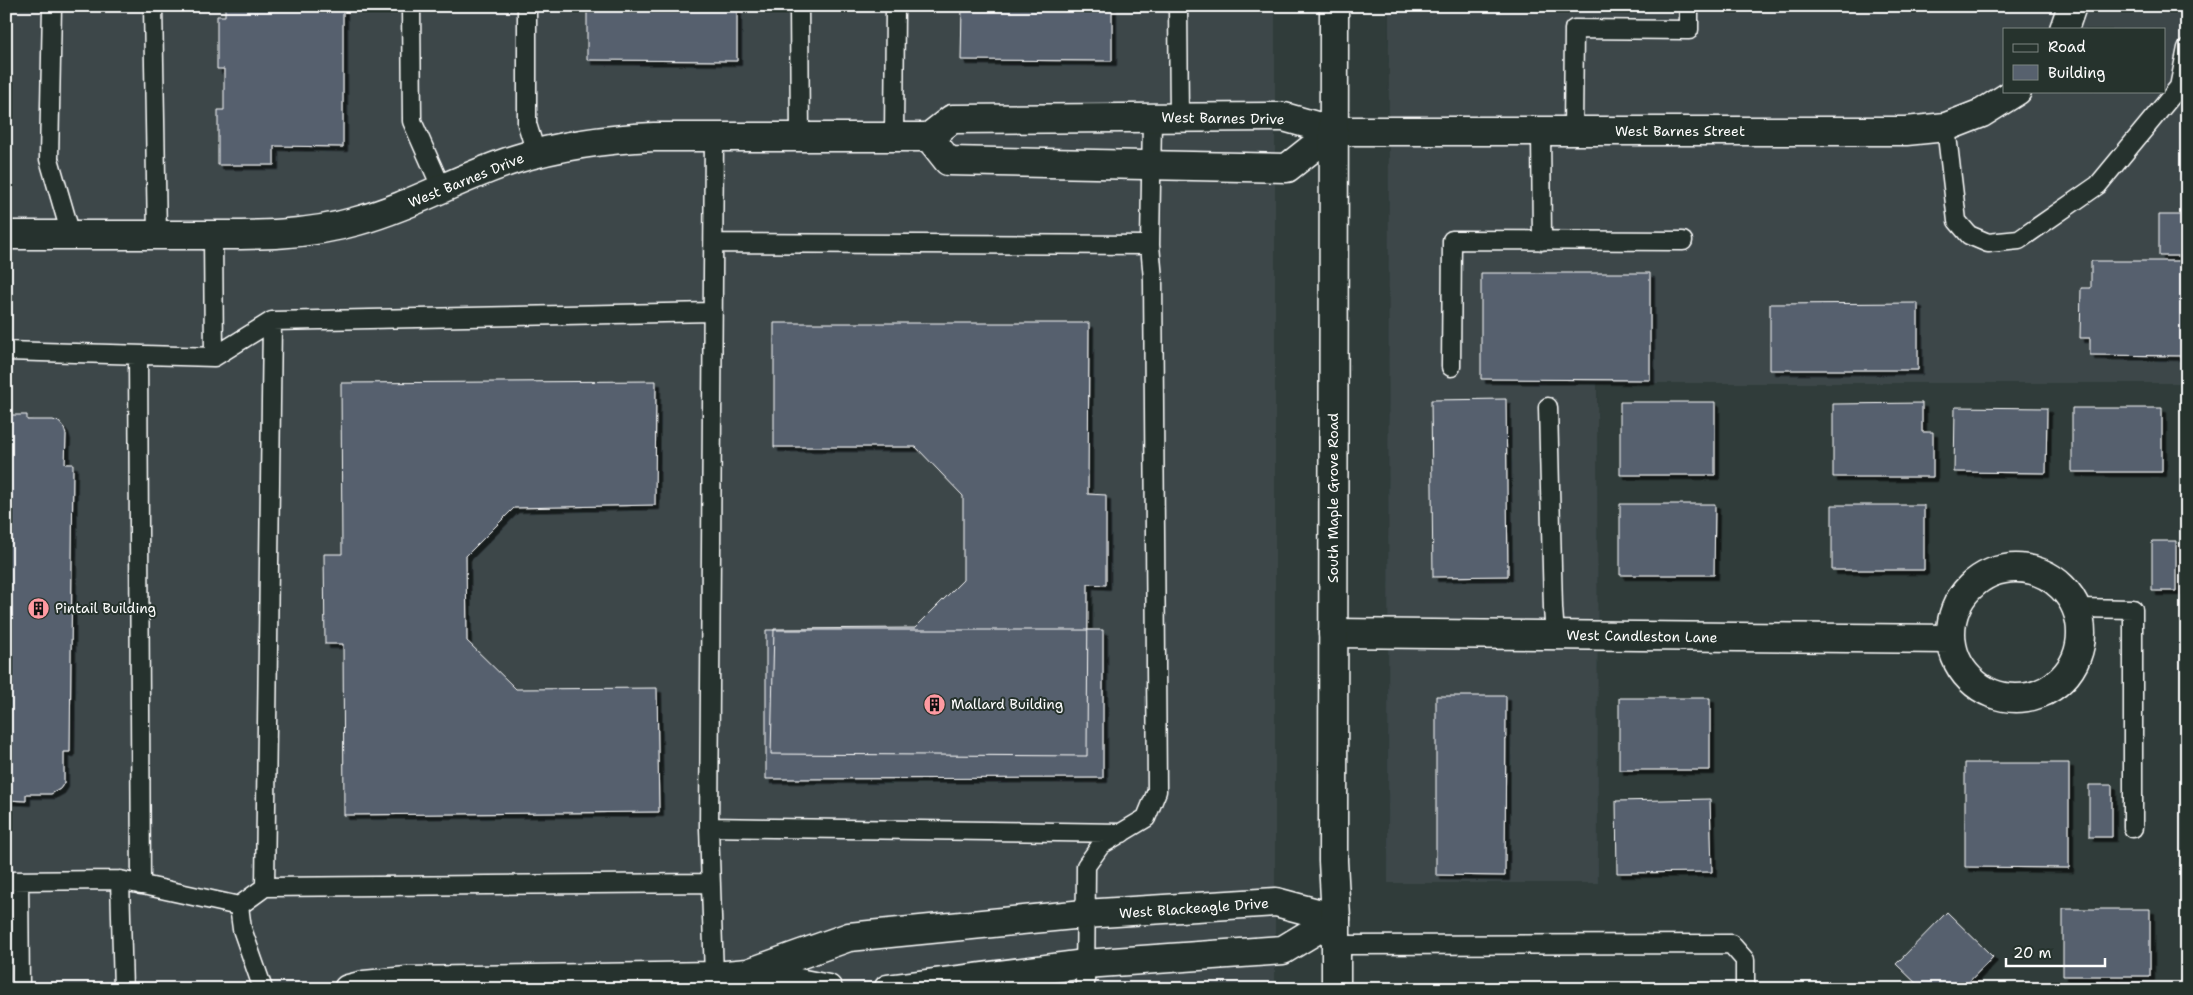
<svg xmlns="http://www.w3.org/2000/svg" width="2193" height="995" viewBox="0 0 2193 995" font-family="'Shantell Sans',sans-serif">
	<defs>
		<filter id="shadow"><feDropShadow dx="4.5" dy="4.5" stdDeviation="0" flood-color="#0009"/></filter>
	</defs>
	<rect width="100%" height="100%" fill="#303c3a"/>
	<filter id="ink" filterUnits="userSpaceOnUse"><feTurbulence type="fractalNoise" baseFrequency=".02" numOctaves="2"/><feDisplacementMap in="SourceGraphic" scale="10" xChannelSelector="R" yChannelSelector="G"/><feConvolveMatrix kernelMatrix="1 2 1 2 8 2 1 2 1" color-interpolation-filters="sRGB"/></filter>
	<g filter="url(#ink)">
		<path fill="#3c474a" fill-rule="evenodd" d="M6,6H1275V989H6Z
			M1389,6H2187V383H1597L1598,883H1388ZM2004,29H2164V91H2004Z"/>
		<path fill="#57616e" stroke="#fff" filter="url(#shadow)" d="M225,6H343V147L274,146V165H218V110H224V69H217V16H225Z
			M587,6H737V61L587,60Z
			M962,6H1112V61L961,60Z
			M2159,215H2187V256H2159Z
			M2091,261H2187V356L2090,355V338H2080L2081,288H2091Z
			M1481,273H1650V380L1481,379Z
			M1918,303V370H1770V304Z
			M774,323H1089L1088,494L1106,495V585L1088,584L1087,756L771,754L774,629L915,628L963,580V496L916,447H774Z
			M656,381L655,505L514,508L466,556L467,641L516,689L657,688L659,812L344,815L343,644H325L324,554H342L341,383Z
			M1506,399L1508,576L1433,577L1431,400Z
			M1620,402H1715V475H1620Z
			M1922,403V432H1933V477H1833V404Z
			M1955,407L2047,408L2046,473L1954,472Z
			M2072,408H2162V472H2072Z
			M6,415H27V420H53L59,422L64,428L66,435L65,464H73L70,752H64V783L60,789L51,794H26V801L6,800Z
			M1620,504H1715L1714,575H1620Z
			M1832,505H1924V570H1832Z
			M2152,541H2176V591H2152Z
			M766,630H1103V778L766,779Z
			M1436,696H1506L1505,876L1436,875Z
			M1619,698H1710V770H1619Z
			M1965,763H2069V868L1965,867Z
			M2089,785H2112V837H2089Z
			M1710,799L1712,872L1617,873L1616,801Z
			M2063,909H2150V976H2063Z
			M1947,912L1993,957L1962,989H1922L1896,964Z"/>
		<g fill="none" stroke-linecap="round" stroke-linejoin="round">
			<defs>
				<path id="lane" d="M52,6L49,159L71,235
					M153,6L157,235
					M411,6L412,121L442,189
					M527,6V124L536,153
					M799,6L800,137
					M1178,6L1179,118
					M1946,127L1957,221L1969,235L1988,243L2019,240L2098,185L2179,87L2187,48
					M1541,131L1542,241
					M1573,131L1574,29L1689,30V6
					M894,137L895,6
					M714,243L1150,245
					M6,351L214,357L213,235
					M138,355L141,885
					M214,357L272,321L713,312
					M1451,367L1452,240L1683,241
					M1548,407L1553,608L1555,635
					M2077,608L2133,609V828
					M709,827L714,137
					M120,880L123,989
					M6,881L120,880L239,906
					M19,881L20,989
					M265,887L272,321
					M1336,945L1731,944L1745,960V989
					M714,976L709,827L1122,833
					M263,989L242,929L239,906L265,887L711,883
					M1085,989L1086,866L1101,845L1146,818L1157,791L1153,279L1150,245L1152,118"/>
				<path id="street" d="M2064,29L2072,6
					M929,137L948,161L1287,168L1334,131
					M6,235C67,235 127,235 188,235C245,235 303,237 357,221C412,206 462,176 516,159C561,145 607,139 654,137H929L952,119L1274,117H1284L1334,131H1906L1946,127L1982,113L2017,91
					M1951 633a65 65 0 1 1 130 0a65 65 0 1 1-130 0Z
					M1333,633L1951,639
					M749,973L828,989
					M348,989L364,985L407,981L714,976L748,973L849,937L1084,914L1276,902L1336,918
					M888,989L1085,964L1283,950L1336,918"/>
				<path id="secondary" d="M1334,6L1333,861L1336,918V989"/>
			</defs>
			<use href="#lane" stroke="#fff" stroke-width="21"/>
			<use href="#street" stroke="#fff" stroke-width="31"/>
			<use href="#secondary" stroke="#fff" stroke-width="31"/>
			<use href="#lane" stroke="#26332d" stroke-width="18"/>
			<use href="#street" stroke="#26332d" stroke-width="28"/>
			<use href="#secondary" stroke="#26332d" stroke-width="28"/>
		</g>
	</g>
	<defs>
		<symbol id="building-disc" viewBox="-11 -11 22 22"><circle r="9.5" fill="#ff9aa2" stroke="#26332d"/><path d="M-4-6H4V6H1V3H-1V6H-4ZM-2.5-4.3h1.7v1.8h-1.7ZM.8-4.3h1.7v1.8H.8ZM-2.5-1h1.7V.8h-1.7ZM.8-1h1.7V.8H.8Z" fill="#111"/></symbol>
	</defs>
	<g fill-rule="evenodd">
		<use href="#building-disc" x="26" y="596" width="25" height="25"/>
		<use href="#building-disc" x="922" y="692" width="25" height="25"/>
	</g>
	<g text-anchor="middle" stroke-width="4" stroke-linejoin="round" paint-order="stroke">
		<g font-size="14" fill="#fff" stroke="#26332d">
			<text transform="translate(1223 118) rotate(1)" y="5">West Barnes Drive</text>
			<text x="1680" y="136">West Barnes Street</text>
			<text transform="translate(466 180) rotate(-22)" y="5">West Barnes Drive</text>
			<text transform="translate(1333 498) rotate(-90)" y="5">South Maple Grove Road</text>
			<text transform="translate(1642 636) rotate(1)" y="5">West Candleston Lane</text>
			<text transform="translate(1194 908) rotate(-4)" y="5">West Blackeagle Drive</text>
		</g>
		<g font-size="14" fill="#fff" stroke="#26332d" text-anchor="start">
			<text x="55" y="613">Pintail Building</text>
			<text x="951" y="709">Mallard Building</text>
		</g>
	</g>
	<rect width="2193" height="995" fill="none" stroke="#26332d" stroke-width="25"/>
	<rect x="12" y="12" width="2168" height="970" fill="none" stroke="#fff" stroke-width="2" filter="url(#ink)"/>
	<rect x="2003" y="28" width="162" height="65" fill="#26332d" stroke="#7d8581"/>
	<rect x="2013" y="44" width="25" height="8" fill="#26332d" stroke="#7d8581"/>
	<text x="2048" y="52" font-size="15" fill="#ffffff">Road</text>
	<rect x="2013" y="65" width="25" height="15" fill="#57616e" stroke="#7d8581"/>
	<text x="2048" y="78" font-size="15" fill="#ffffff">Building</text>
	<path d="M2006 958v8h99v-8" fill="none" stroke="#ffffff" stroke-width="2.5"/>
	<text x="2013" y="958" font-size="15" fill="#ffffff" stroke="#26332d" stroke-width="4" paint-order="stroke">20 m</text>
</svg>
